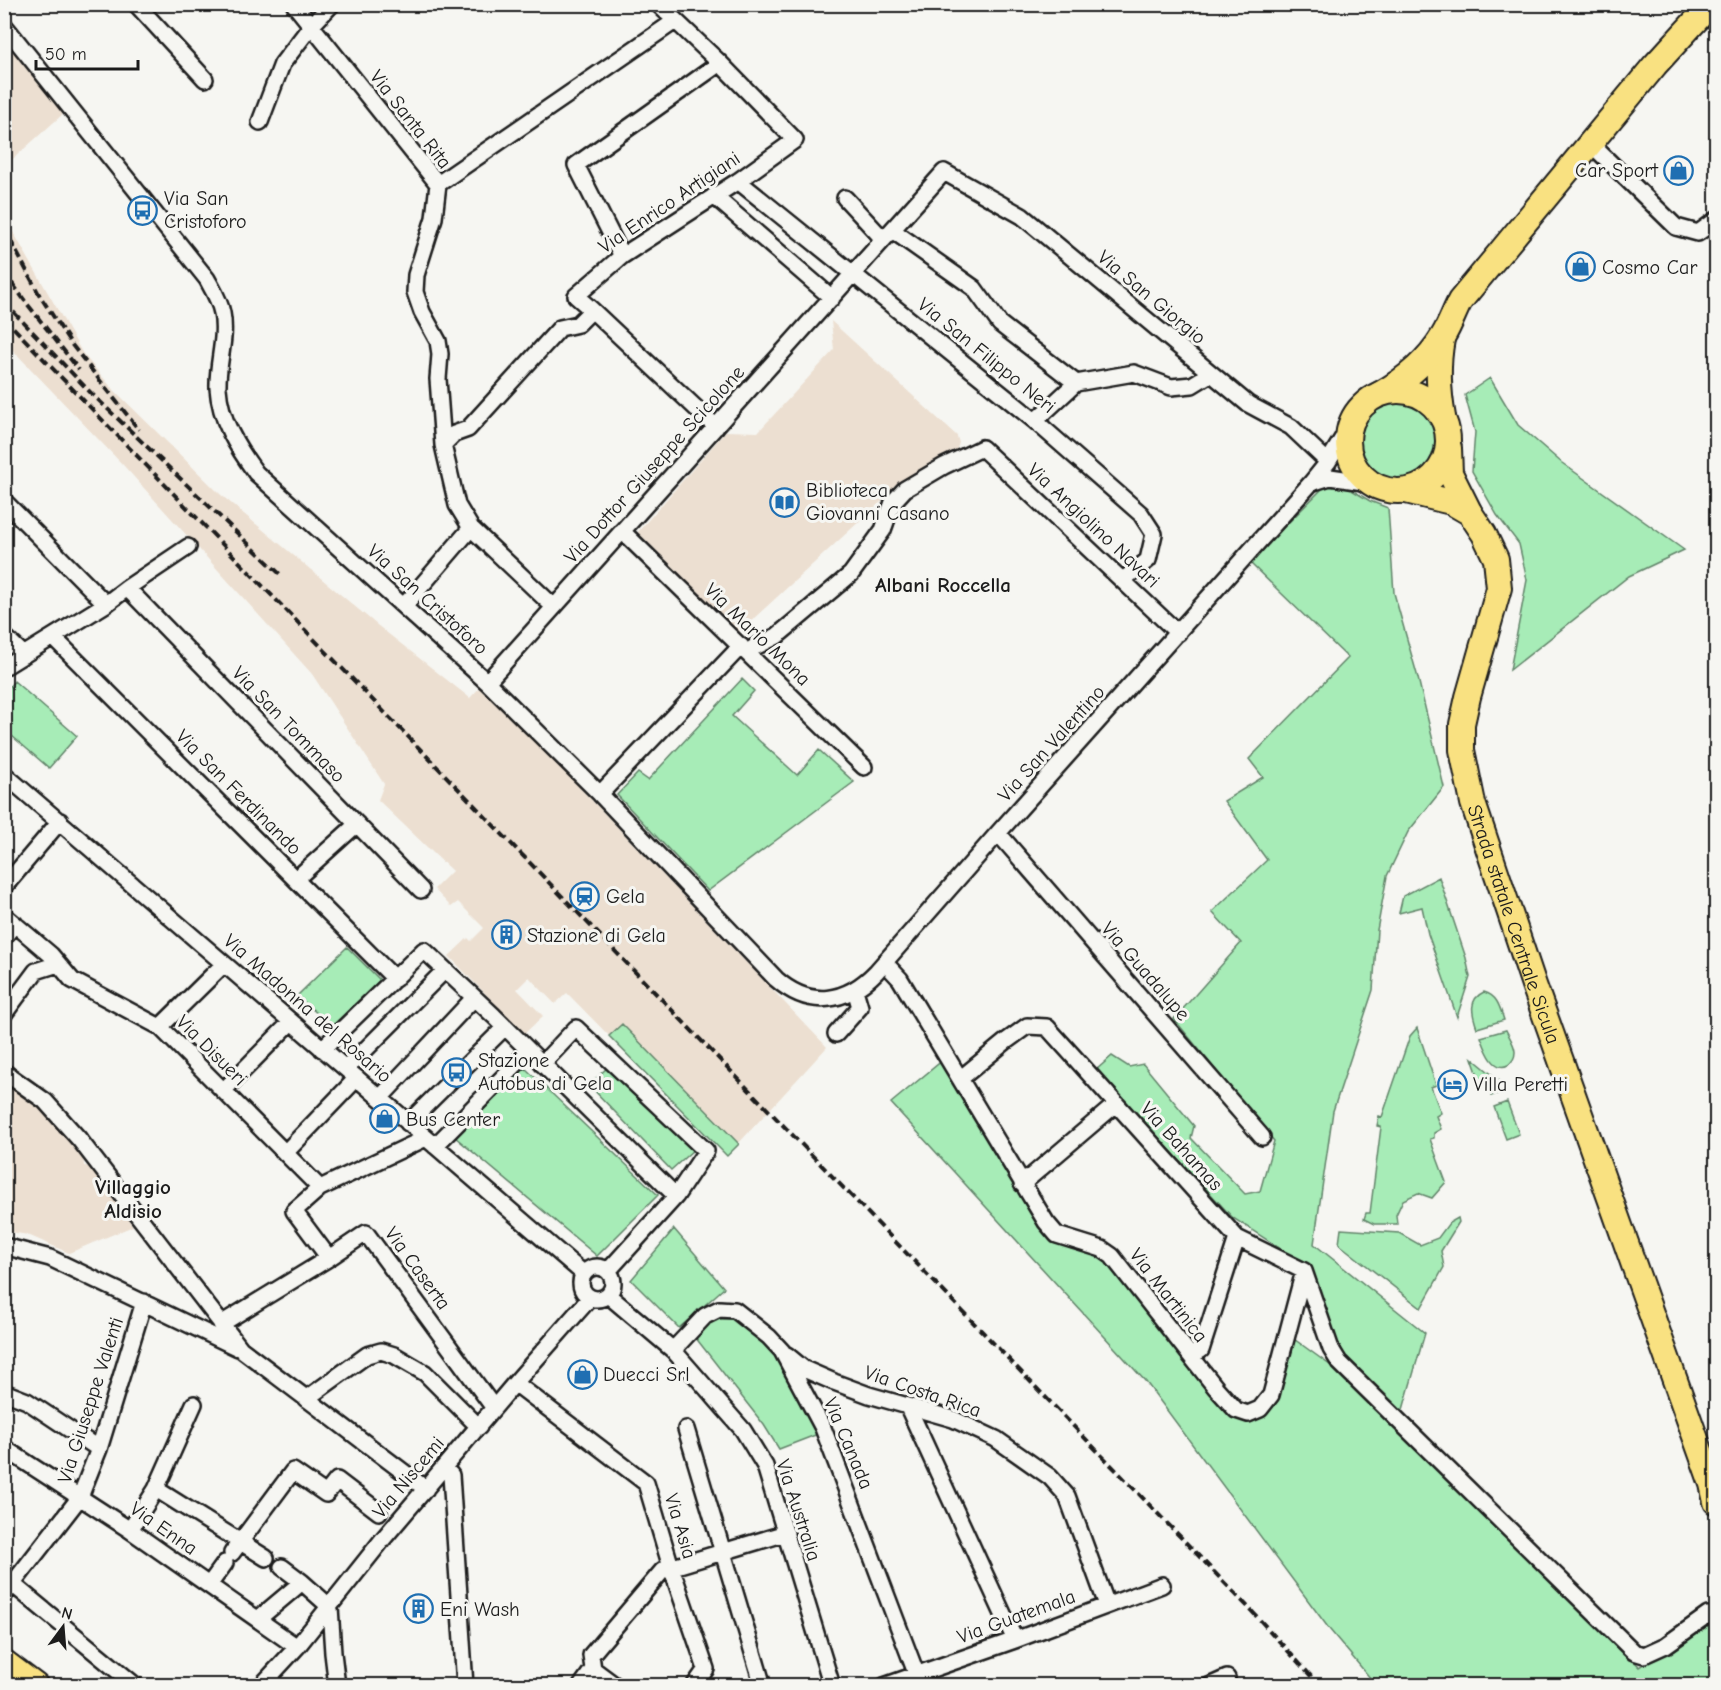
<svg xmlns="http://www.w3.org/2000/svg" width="1721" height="1690" viewBox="0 0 1721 1690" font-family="'Comic Neue',sans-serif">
	<rect width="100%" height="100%" fill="#f6f6f2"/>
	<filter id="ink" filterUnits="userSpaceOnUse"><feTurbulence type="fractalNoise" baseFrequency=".0167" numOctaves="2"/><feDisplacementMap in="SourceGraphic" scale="12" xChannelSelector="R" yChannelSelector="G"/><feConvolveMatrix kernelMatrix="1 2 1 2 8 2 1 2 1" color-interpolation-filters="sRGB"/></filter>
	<g filter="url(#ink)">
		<path fill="#ecdfd1" d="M5,40L63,114L5,166H4Z
			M4,216L83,354L112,388L220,494L377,625L470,698L482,685L827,1047L727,1156L567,993L555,1004L529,977L517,989L543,1016L524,1034L449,956L468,938L471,941L484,928L458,902L451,907L434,889L452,871L378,800L384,784L312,674L124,466L5,342Z
			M831,321L957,436L959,443L956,451L907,480L874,508L739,632L637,533L726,431L758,432L834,350Z
			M4,1080L47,1113L57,1125L59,1130L69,1136L83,1156L84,1166L93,1167L133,1226L69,1253L28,1235L5,1231Z"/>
		<path fill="#a7ecb7" stroke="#62846a" stroke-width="1.5" d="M1490,378L1518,425L1562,463L1684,550L1629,576L1510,670L1527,580L1519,544L1497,515L1472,471L1475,432L1465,395Z
			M1354 442a42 42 0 1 1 84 0a42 42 0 1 1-84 0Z
			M1340,483L1370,501L1388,508L1394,593L1418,678L1444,787L1408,832L1387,876L1377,930L1373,990L1333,1111L1314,1244L1425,1333L1402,1413L1347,1361L1333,1337L1298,1260L1233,1218L1096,1070L1112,1056L1129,1067L1143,1064L1194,1126L1191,1138L1245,1194L1260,1191L1274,1141L1174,1019L1241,943L1212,912L1267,860L1224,801L1263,777L1249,759L1348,658L1249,562L1323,488Z
			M742,679L754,691L732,716L797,775L819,750L854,782L708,891L617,795L638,773L648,780Z
			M14,681L77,736L49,768L5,730V692Z
			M1439,877L1466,958L1470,977L1457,1017L1428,934L1422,907L1399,913L1403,896Z
			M347,947L380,980L332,1026L297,996Z
			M1484,992C1498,996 1500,1008 1504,1020L1477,1028C1472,1014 1468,999 1484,992Z
			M622,1024L739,1144L727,1156L609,1036Z
			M1417,1028L1436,1085L1431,1087L1441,1113L1436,1116L1441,1129L1434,1133V1138L1430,1139L1446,1182L1432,1198L1418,1193L1403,1200L1396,1215L1397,1224H1374L1364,1219L1366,1213H1370L1381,1127L1377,1126L1379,1116L1382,1117L1410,1036Z
			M1506,1030C1509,1036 1515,1045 1515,1052C1515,1057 1512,1062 1508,1065C1493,1073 1485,1047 1481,1037Z
			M1472,1058L1501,1082L1504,1091L1491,1096L1487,1084H1481Z
			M943,1060L1036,1218L1115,1265L1191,1356L1220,1405L1238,1420H1256L1274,1404L1291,1337L1334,1368L1640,1667L1716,1617V1666L1713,1685H1376L1330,1630L1146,1382L891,1103Z
			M610,1065L693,1150L671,1170L589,1085Z
			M524,1067L658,1195L597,1256L455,1137Z
			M1507,1102L1519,1134L1506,1139L1494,1107Z
			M1458,1218L1459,1222L1441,1251L1444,1267L1421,1308L1339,1244L1341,1229L1399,1233L1420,1245L1438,1238L1449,1223Z
			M674,1229L724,1288L679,1328L631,1280Z
			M717,1319H733L748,1326L776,1357L811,1415L818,1434L779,1449L764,1425L695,1337L705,1324Z"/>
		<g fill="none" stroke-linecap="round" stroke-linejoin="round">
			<defs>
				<path id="street" d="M136,4L205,79
					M294,4L438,184L434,218L416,275L415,292L422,312L438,341L440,354L438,379L443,445L457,505L471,528L554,607
					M4,25L207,279C213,290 220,301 222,313C227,338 217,363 218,388C220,420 237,447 256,473L487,682L600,794L776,979C810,1009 846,1003 876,972L998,833L1311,483L1328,462L1350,426
					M260,122L282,64L311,26L332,4
					M1590,143L1676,227L1698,233L1716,220
					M738,181L1035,421L1141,514L1154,534L1148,560L1123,580
					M438,184L675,21
					M714,196L832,298
					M845,198L883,239
					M892,230L974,288L1000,324L1076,383
					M622,256L576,165L720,63
					M592,310L716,427
					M1035,421L1076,383L1134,373L1171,387L1192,385L1210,374
					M443,445L454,434L468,429L560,328L578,324L592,310L576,296L622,256L738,181L795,140L720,63L658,4
					M1311,483L1330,477L1370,483
					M4,501L106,604
					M622,531L864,767
					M127,588L421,890
					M404,606L471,528
					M4,636L24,655
					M53,637L395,979
					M748,653L753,648L777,636L851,574L883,530L893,502L905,489L944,466L982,448L1178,633
					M4,667L106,604L127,588L188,547
					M487,682L944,172L1022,216L1248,404L1291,427L1328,462
					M4,774L584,1274
					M600,794L741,646
					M998,833L1262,1137
					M296,879L357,824
					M4,887L60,821
					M4,915L51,955L72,980L160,1027L320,1188
					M4,937L15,924
					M885,963L900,979L1046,1222L1057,1235L1102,1249L1112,1256L1216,1388L1236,1410L1248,1414L1260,1409L1271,1395L1304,1271
					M4,1014L36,971L58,964
					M160,1027L224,964
					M836,1034L860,1007L855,990
					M322,1049L424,950L494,1016L676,1196
					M542,1064L576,1028L706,1151L676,1196L608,1271
					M346,1069L445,970
					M4,1072L45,1101L79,1139L241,1349L426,1489
					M960,1079L1005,1042L1027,1026L1047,1027L1237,1238L1304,1271
					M223,1091L291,1022
					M380,1098L474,998
					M408,1123L505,1027
					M435,1146L529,1051
					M285,1153L357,1078
					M1022,1184L1116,1104
					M4,1246L50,1258L238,1348
					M329,1258L294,1211L320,1188L426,1138
					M581 1283a16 16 0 1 1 32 0a16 16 0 1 1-32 0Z
					M1304,1271L1331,1349L1339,1362L1634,1652L1644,1655L1666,1645L1708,1615
					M608,1295L673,1350L743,1430L765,1466L832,1686
					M221,1324L329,1258L366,1233L494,1408
					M673,1350L705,1316L719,1309L735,1310L769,1337L782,1351L823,1428L921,1686
					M787,1355L804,1369L834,1382L869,1395L953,1419L996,1439L1050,1477L1067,1496L1107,1605
					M1191,1356L1201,1350L1237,1238
					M515,1383L646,1483L671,1567L706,1669L694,1686
					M4,1392L27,1401L99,1449
					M306,1399L367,1355L381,1351L394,1355L425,1373L479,1427
					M908,1407L1015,1640
					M686,1429L763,1686
					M4,1448L130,1530L297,1647
					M444,1468L451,1475L465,1686
					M156,1489L266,1558
					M130,1530L156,1489L194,1404
					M232,1553L293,1471L326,1494L337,1480L379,1512
					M282,1567L302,1582L330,1607L333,1653L337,1686
					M4,1577L136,1686
					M209,1585L225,1563
					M4,1595L80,1497L99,1449L144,1302
					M258,1619L302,1582
					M593,1669L616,1686
					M261,1686L297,1647L383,1539L515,1383L590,1298
					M581,1686L593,1669L591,1655L663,1570L786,1533
					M884,1686L1015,1640L1162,1585
					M1209,1686L1227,1678"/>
				<g id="primary">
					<path d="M1442,339C1437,366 1438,390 1443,417"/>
					<circle cx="1398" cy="441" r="50"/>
					<path d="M1380,394C1405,380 1428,361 1443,336C1450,325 1454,312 1460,301L1655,65L1711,4"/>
					<path id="s1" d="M1449,448L1450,473L1470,513L1484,534L1496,559L1499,588L1468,697L1462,724V750L1473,803L1534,985L1712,1484L1716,1502"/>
					<path d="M1406,491L1451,502L1470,513"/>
					<path d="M4,1662L36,1686"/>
				</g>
			</defs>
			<use href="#street" stroke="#1c1c1c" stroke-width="20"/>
			<use href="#primary" stroke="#1c1c1c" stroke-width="28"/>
			<use href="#street" stroke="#f6f6f2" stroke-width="15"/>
			<use href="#primary" stroke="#f9e181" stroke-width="24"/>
			<path stroke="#1c1c1c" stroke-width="4" stroke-dasharray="9 4.5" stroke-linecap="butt" d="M4,228L40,296L72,345L139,430
				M4,272L25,301L79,370
				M4,302L91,393L282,576
				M4,318L1248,1607L1320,1686"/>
		</g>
	</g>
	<defs>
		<symbol id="shop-ring" viewBox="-11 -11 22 22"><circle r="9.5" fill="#f6f6f2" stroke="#1f6fb2" stroke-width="1.5"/><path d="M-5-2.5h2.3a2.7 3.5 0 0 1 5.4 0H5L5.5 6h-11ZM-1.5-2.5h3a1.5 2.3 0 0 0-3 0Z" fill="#1f6fb2"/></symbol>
		<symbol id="bus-ring" viewBox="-11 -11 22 22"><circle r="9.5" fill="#f6f6f2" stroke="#1f6fb2" stroke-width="1.5"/><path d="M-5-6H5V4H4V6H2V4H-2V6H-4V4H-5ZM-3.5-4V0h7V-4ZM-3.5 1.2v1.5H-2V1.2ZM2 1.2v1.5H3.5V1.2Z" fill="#1f6fb2"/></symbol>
		<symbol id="library-ring" viewBox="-11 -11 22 22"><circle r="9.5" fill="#f6f6f2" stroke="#1f6fb2" stroke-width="1.5"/><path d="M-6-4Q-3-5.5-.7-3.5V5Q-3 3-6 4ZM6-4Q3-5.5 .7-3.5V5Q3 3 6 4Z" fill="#1f6fb2"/></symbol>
		<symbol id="station-ring" viewBox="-11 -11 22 22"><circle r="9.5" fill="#f6f6f2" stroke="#1f6fb2" stroke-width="1.5"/><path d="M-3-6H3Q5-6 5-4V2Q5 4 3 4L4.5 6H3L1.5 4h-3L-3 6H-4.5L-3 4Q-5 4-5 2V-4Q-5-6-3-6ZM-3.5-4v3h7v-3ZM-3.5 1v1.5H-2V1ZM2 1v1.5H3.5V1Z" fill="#1f6fb2"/></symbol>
		<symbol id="building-ring" viewBox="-11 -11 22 22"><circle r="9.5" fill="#f6f6f2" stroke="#1f6fb2" stroke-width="1.5"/><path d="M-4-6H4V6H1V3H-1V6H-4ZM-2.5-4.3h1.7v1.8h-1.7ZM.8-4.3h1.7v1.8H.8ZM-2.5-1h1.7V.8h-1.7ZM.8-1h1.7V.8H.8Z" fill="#1f6fb2"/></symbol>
		<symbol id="hotel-ring" viewBox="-11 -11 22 22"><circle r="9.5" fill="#f6f6f2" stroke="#1f6fb2" stroke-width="1.5"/><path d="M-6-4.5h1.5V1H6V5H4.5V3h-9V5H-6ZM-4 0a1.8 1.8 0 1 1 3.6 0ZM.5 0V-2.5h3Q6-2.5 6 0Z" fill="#1f6fb2"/></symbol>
	</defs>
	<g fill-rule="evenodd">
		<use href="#shop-ring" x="1662" y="154" width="33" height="33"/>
		<use href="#bus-ring" x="126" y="194" width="33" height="33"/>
		<use href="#shop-ring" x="1564" y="250" width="33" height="33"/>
		<use href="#library-ring" x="768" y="486" width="33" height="33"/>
		<use href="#station-ring" x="568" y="880" width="33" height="33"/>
		<use href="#building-ring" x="490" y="918" width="33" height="33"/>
		<use href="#bus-ring" x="440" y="1056" width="33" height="33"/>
		<use href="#hotel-ring" x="1436" y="1068" width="33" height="33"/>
		<use href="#shop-ring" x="368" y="1102" width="33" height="33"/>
		<use href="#shop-ring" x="566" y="1358" width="33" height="33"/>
		<use href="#building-ring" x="402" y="1592" width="33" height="33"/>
	</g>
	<g text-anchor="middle" stroke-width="6" stroke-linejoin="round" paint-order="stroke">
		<g font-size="20" fill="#1c1c1c" stroke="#f6f6f2">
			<text transform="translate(411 119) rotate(52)" y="7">Via Santa Rita</text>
			<text transform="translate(669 202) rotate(-34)" y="7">Via Enrico Artigiani</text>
			<text transform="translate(1152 297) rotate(40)" y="7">Via San Giorgio</text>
			<text transform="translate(987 355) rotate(39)" y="7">Via San Filippo Neri</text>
			<text transform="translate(654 464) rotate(-48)" y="7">Via Dottor Giuseppe Scicolone</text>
			<text transform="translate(1094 525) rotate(43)" y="7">Via Angiolino Navari</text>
			<text transform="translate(428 599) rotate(42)" y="7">Via San Cristoforo</text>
			<text transform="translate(758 634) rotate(44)" y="7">Via Mario Mona</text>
			<text transform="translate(289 724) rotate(46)" y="7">Via San Tommaso</text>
			<text transform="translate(1051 743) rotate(-48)" y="7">Via San Valentino</text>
			<text transform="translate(239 792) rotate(45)" y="7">Via San Ferdinando</text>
			<text dy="7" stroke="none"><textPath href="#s1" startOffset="501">Strada statale Centrale Sicula</textPath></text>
			<text transform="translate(1146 971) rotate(49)" y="7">Via Guadalupe</text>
			<text transform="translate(308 1008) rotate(41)" y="7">Via Madonna del Rosario</text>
			<text transform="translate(212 1050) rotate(45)" y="7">Via Disueri</text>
			<text transform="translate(1182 1146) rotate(48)" y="7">Via Bahamas</text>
			<text transform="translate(418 1268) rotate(54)" y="7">Via Caserta</text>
			<text transform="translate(1169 1295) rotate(52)" y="7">Via Martinica</text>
			<text transform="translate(923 1391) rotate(19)" y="7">Via Costa Rica</text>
			<text transform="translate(90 1400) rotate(-72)" y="7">Via Giuseppe Valenti</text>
			<text transform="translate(849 1443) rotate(67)" y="7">Via Canada</text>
			<text transform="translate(408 1477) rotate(-50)" y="7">Via Niscemi</text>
			<text transform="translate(799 1510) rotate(72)" y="7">Via Australia</text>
			<text transform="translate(681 1526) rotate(73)" y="7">Via Asia</text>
			<text transform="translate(164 1528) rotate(35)" y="7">Via Enna</text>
			<text transform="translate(1016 1616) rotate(-20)" y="7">Via Guatemala</text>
		</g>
		<g font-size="20" fill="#1c1c1c" stroke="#f6f6f2" text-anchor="start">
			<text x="1658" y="177" text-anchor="end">Car Sport</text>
			<text x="164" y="205">Via San<tspan x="164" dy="23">Cristoforo</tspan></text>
			<text x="1602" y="274">Cosmo Car</text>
			<text x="806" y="497">Biblioteca<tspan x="806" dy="23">Giovanni Casano</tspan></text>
			<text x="606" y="903">Gela</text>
			<text x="527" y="942">Stazione di Gela</text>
			<text x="478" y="1067">Stazione<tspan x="478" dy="23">Autobus di Gela</tspan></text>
			<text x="1473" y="1091">Villa Peretti</text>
			<text x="406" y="1126">Bus Center</text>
			<text x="603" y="1381">Duecci Srl</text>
			<text x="440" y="1616">Eni Wash</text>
		</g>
		<g font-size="21" font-weight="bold" fill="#1c1c1c" stroke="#f6f6f2">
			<text x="943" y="592">Albani Roccella</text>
			<text x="133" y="1194">Villaggio<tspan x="133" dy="24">Aldisio</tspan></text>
		</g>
	</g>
	<rect width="1721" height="1690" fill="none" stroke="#f6f6f2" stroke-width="24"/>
	<rect x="12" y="12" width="1697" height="1666" fill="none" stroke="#1c1c1c" stroke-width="2" filter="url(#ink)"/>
	<g transform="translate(63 1627) rotate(16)" stroke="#f6f6f2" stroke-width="4.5" paint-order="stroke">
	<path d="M0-4.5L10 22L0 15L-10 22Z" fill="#1c1c1c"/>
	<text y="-9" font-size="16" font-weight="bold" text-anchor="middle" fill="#1c1c1c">N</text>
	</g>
	<path d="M36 60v9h102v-9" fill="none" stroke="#1c1c1c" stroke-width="3"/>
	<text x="45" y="60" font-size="18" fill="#1c1c1c" stroke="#f6f6f2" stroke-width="4.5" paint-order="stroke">50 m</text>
</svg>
